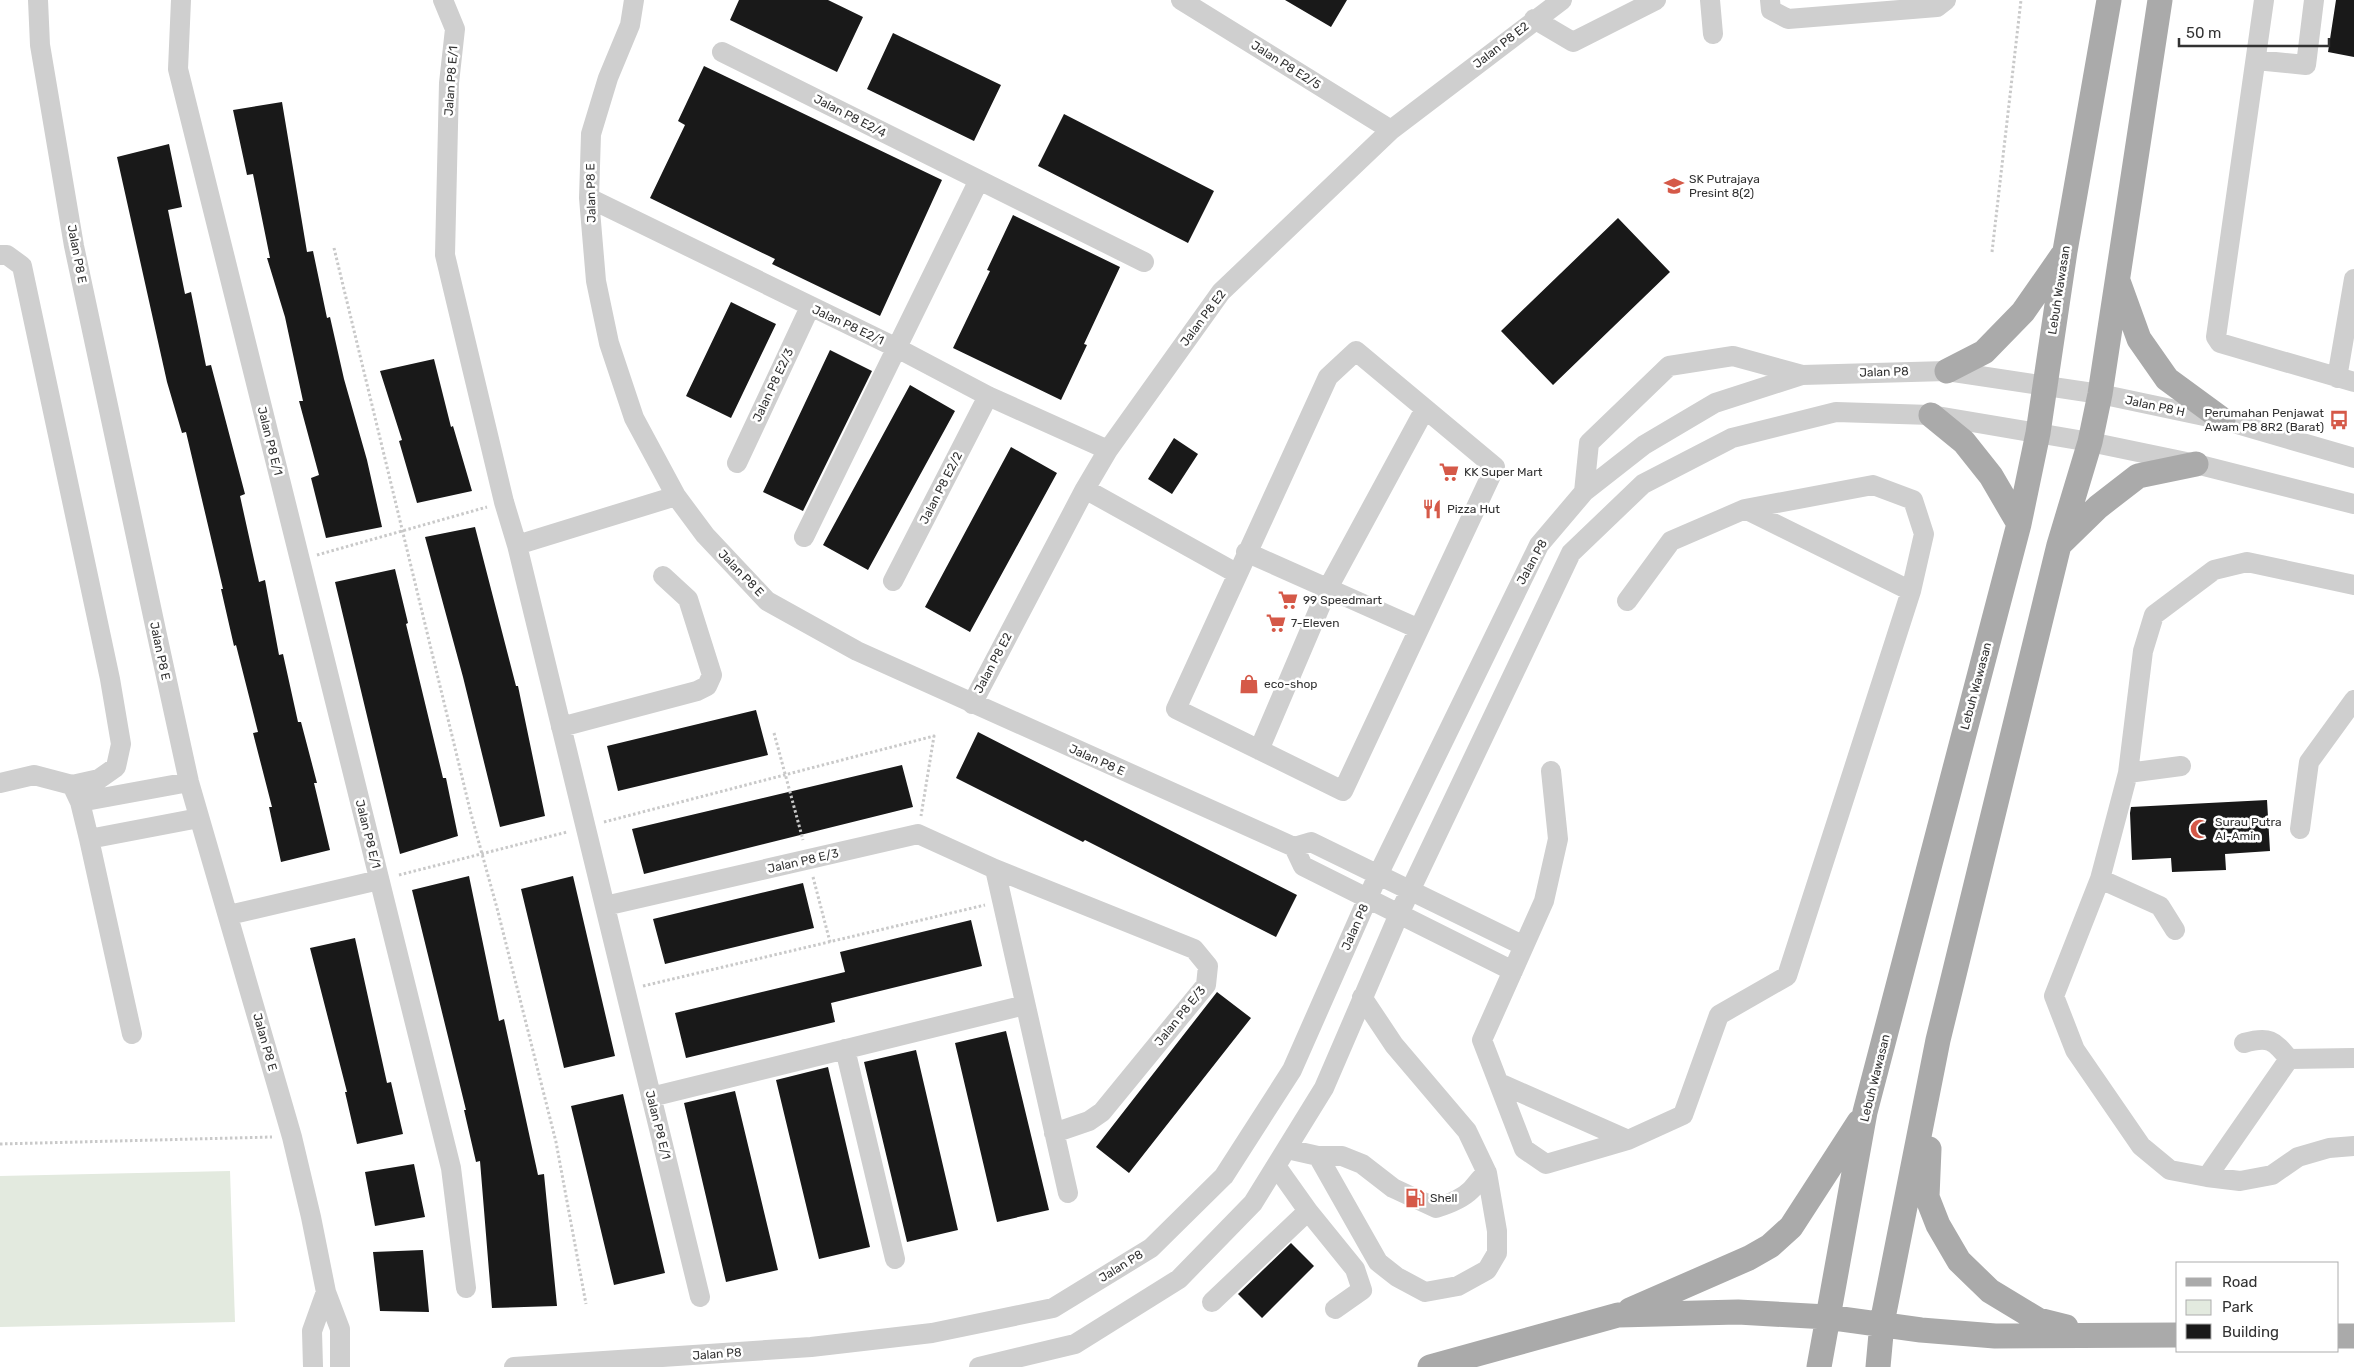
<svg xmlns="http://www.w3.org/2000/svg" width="2354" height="1367" viewBox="0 0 2354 1367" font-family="Rubik,sans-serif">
	<rect width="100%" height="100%" fill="#fff"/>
	<path fill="#e3eadf" d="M230,1171L235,1322L0,1327V1176Z"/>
	<path fill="#191919" d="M739,0H828L863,17L837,72L730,20Z
		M1285,0H1347L1331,27Z
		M2336,0H2354V57L2328,52Z
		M893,33L1001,85L974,141L867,89Z
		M704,66L942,180L880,316L772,264L775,259L650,198L685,125L678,121Z
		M282,102L307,252L313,251L327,318L330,317L344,379L367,460L382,527L326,538L311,478L319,475L299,401H303L285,317L267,258H270L253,174L247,175L233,110Z
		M1064,114L1214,191L1188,243L1038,166Z
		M169,144L182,207L168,210L185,294L191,292L206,366L211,365L245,494L240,496L259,582L265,580L279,655L283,654L298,722H301L317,783H314L330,850L281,862L269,807H272L253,733L258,732L236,645L234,646L221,589H223L186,432L182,433L167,382L117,157Z
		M1013,215L1120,267L1084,344L1087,345L1061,400L953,348L990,271L987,270Z
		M1618,218L1670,272L1553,385L1501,331Z
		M731,302L776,324L731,418L686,396Z
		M830,350L872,371L803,511L763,492Z
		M434,359L451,427L453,426L472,491L417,503L399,441L402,440L380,371Z
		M910,385L955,411L868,570L823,545Z
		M1174,438L1198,454L1172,494L1148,479Z
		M1011,447L1057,473L970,632L925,607Z
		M475,527L516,686H518L545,816L500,827L463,677L425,537Z
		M395,569L408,623L406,624L443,778H446L458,836L400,854L335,582Z
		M756,710L768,755L618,791L607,746Z
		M978,732L1297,895L1276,937L1085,840L1083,842L956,778Z
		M902,765L913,807L644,874L632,829Z
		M2267,800L2270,851L2225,854L2226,870L2172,872L2171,858L2132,860L2130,813L2131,807Z
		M469,876L499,1021L504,1019L538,1175L544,1174L557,1306L492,1308L480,1161L476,1162L464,1110H466L412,890Z
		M573,876L615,1056L564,1068L521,889Z
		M803,883L814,928L665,964L653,919Z
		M971,920L982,966L831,1003L835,1022L686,1058L675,1013L845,972L840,952Z
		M355,938L387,1083L391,1082L403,1134L357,1144L345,1092H347L310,948Z
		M1217,992L1251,1018L1129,1173L1096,1147Z
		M1006,1031L1049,1210L997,1222L955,1043Z
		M916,1050L958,1230L907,1242L864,1062Z
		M828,1067L870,1247L819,1259L776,1080Z
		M735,1091L778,1270L726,1282L684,1103Z
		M623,1094L665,1273L614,1285L571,1106Z
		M414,1164L425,1217L375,1226L365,1172Z
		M1291,1243L1314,1266L1262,1318L1238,1294Z
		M423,1250L429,1312L380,1311L373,1252Z"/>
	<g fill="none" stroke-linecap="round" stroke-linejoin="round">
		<path stroke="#c9c9c9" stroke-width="3" stroke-dasharray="2.5 2.5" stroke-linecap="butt" d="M334,248L471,814L497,908L556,1142L586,1304
			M1992,252L2021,0
			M317,555L487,507
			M774,733L803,840
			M604,822L934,736L921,816
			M399,875L567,832
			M813,877L830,942
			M643,986L985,905
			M0,1144L272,1137"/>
		<path stroke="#cfcfcf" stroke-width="20" d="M38,0L40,45L74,246L157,635L189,782L292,1137L311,1217L326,1292L340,1329V1367
			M181,0L178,69L451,1168L466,1288
			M443,0L455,29L449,83L445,255L504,502L517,545L700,1297
			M634,0L630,25L608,78L591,134L589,198L596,281L609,343L634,418L676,496L705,535L767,601L857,651L1294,847
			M1181,0L1391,130
			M1710,0L1713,34
			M1770,0L1771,10L1788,19L1937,7L1946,0
			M2264,0L2216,337L2220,343L2354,382
			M1534,19L1573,42L1656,0
			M722,52L1144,262
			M2256,60L2306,65L2314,0
			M589,198L897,348L988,396L1108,450
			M0,255H7L22,266L110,679L121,744L116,767L99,779L72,785
			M1356,351L1495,467L1343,791L1176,709L1328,377Z
			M2337,378L2354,279
			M737,463L810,307
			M1085,489L1236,573
			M1584,492L1589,443L1669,366L1733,356L1802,375
			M1745,509L1911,591
			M804,537L979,180
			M517,545L676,496
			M1246,552L1419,629
			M893,581L988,396
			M2354,585L2247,562L2214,570L2154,615L2143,651L2128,773L2100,879L2054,996L2075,1050L2141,1146L2170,1170L2207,1177L2240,1181L2272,1175L2298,1157L2329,1148L2354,1146
			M972,704L1085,489L1108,450L1221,292L1391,130L1562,0
			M561,727L697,691L707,686L712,675L688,599L663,576
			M1259,750L1328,588L1425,409
			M1551,771L1558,839L1544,901L1482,1040L1524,1149L1546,1164L1628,1140L1683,1115L1719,1015L1787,976L1911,591L1924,534L1913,500L1873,485L1745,509L1671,541L1627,601
			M2128,773L2181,766
			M0,783L34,775L72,785L80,802L89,839L132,1034
			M80,802L189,782
			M2300,829L2309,762L2354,700
			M89,839L199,818
			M1294,847L1303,866L1513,971
			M1294,847L1311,842L1524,946
			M995,869L1068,1193
			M2100,879L2160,906L2175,930
			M605,906L918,834L995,869L1194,949L1208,966L1206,985L1102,1112L1089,1121L1054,1133
			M229,915L379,880
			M2244,1043C2269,1036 2274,1040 2289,1059
			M845,1049L895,1259
			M1499,1083L1628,1140
			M651,1097L1025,1005
			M1287,1149L1318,1156H1342L1362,1164L1393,1188L1436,1208C1449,1204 1462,1199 1471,1190C1477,1184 1480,1178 1487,1173L1467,1131L1394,1045L1362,997
			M1318,1156L1378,1262L1397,1277L1425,1292L1458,1286L1487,1270L1497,1253V1231L1487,1173
			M1276,1166L1308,1211L1355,1269L1362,1290L1335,1309
			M2207,1177L2289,1059L2354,1058
			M1212,1302L1308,1211
			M313,1367L312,1331L326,1292
			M514,1367L811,1347L932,1333L1053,1308L1151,1248L1224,1176L1292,1070L1378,875L1539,545L1584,492L1644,445L1715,403L1802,375L1947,371L2100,394L2223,420L2354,458
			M979,1367L1075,1344L1179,1279L1253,1203L1324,1088L1399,914L1571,553L1643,484L1732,438L1836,412L1931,415L2090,442L2196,464L2354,504"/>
		<path stroke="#aaa" stroke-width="25" d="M2118,281L2139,339L2167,379L2223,420
			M1947,371L1984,352L2023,312L2062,256
			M1931,415L1964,442L1991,476L2019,524
			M2060,544L2098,507L2138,476L2196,464
			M1929,1149L1927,1197L1938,1225L1959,1261L1990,1291L2038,1320L2066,1327
			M1630,1310L1749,1258L1770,1246L1791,1227L1859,1122
			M2338,1336H2354
			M1430,1367L1618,1315L1738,1312L1827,1317L1921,1330L1995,1336L2178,1335
			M1819,1367L1865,1112L2019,524L2038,433L2065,251L2109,0
			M1878,1367L1882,1323L1938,1040L2059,545L2090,442L2100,394L2160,0"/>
	</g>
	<defs>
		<symbol id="school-bare" viewBox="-9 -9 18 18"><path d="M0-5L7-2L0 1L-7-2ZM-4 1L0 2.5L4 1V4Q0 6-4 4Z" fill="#d55948" stroke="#fff" stroke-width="2.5" paint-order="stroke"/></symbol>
		<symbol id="bus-bare" viewBox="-9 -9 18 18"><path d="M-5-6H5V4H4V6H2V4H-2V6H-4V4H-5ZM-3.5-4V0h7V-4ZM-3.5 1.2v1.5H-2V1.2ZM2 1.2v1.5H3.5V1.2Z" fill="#d55948" stroke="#fff" stroke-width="2.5" paint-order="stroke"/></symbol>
		<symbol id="supermarket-bare" viewBox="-9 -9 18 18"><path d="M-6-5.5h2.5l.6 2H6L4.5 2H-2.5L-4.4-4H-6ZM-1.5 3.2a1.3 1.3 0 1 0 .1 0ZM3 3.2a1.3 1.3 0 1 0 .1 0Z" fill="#d55948" stroke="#fff" stroke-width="2.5" paint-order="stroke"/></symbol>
		<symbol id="restaurant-bare" viewBox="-9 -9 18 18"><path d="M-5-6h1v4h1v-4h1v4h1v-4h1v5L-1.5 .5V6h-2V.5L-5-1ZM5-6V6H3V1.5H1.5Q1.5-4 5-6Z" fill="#d55948" stroke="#fff" stroke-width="2.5" paint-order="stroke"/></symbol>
		<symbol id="shop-bare" viewBox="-9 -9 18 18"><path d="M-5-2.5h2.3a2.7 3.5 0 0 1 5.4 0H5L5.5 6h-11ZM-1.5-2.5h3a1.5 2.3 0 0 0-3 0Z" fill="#d55948" stroke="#fff" stroke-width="2.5" paint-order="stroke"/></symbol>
		<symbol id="mosque-bare" viewBox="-9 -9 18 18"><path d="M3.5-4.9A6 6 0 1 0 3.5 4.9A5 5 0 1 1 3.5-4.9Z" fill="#d55948" stroke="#fff" stroke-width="2.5" paint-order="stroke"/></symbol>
		<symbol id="fuel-bare" viewBox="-9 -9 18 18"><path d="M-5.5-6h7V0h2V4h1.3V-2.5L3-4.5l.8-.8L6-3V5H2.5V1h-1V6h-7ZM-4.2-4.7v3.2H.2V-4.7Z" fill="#d55948" stroke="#fff" stroke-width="2.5" paint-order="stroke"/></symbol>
	</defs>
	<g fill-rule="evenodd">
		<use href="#school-bare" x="1660" y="172" width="28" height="28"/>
		<use href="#bus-bare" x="2325" y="406" width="28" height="28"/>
		<use href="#supermarket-bare" x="1435" y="458" width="28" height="28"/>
		<use href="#restaurant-bare" x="1418" y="495" width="28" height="28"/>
		<use href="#supermarket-bare" x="1274" y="586" width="28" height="28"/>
		<use href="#supermarket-bare" x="1262" y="609" width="28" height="28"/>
		<use href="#shop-bare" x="1235" y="670" width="28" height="28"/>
		<use href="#mosque-bare" x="2186" y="815" width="28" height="28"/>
		<use href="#fuel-bare" x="1401" y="1184" width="28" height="28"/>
	</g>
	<g text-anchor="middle" stroke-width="5" stroke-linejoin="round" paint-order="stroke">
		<g font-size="12" fill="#323232" stroke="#fff">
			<text transform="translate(1501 45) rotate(-38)" y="4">Jalan P8 E2</text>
			<text transform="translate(1286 65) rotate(32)" y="4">Jalan P8 E2/5</text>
			<text transform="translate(451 81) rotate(-86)" y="4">Jalan P8 E/1</text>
			<text transform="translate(850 116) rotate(27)" y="4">Jalan P8 E2/4</text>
			<text transform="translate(591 193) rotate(-91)" y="4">Jalan P8 E</text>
			<text transform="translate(77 254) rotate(79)" y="4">Jalan P8 E</text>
			<text transform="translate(2059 290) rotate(-81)" y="4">Lebuh Wawasan</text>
			<text transform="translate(1203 318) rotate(-53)" y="4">Jalan P8 E2</text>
			<text transform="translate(848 325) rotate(25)" y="4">Jalan P8 E2/1</text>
			<text transform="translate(1884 372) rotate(-2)" y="4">Jalan P8</text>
			<text transform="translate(773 385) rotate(-65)" y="4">Jalan P8 E2/3</text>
			<text transform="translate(2155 406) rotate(12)" y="4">Jalan P8 H</text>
			<text transform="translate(270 441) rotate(76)" y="4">Jalan P8 E/1</text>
			<text transform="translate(941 488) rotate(-63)" y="4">Jalan P8 E2/2</text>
			<text transform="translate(1532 562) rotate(-61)" y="4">Jalan P8</text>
			<text transform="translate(741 573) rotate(46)" y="4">Jalan P8 E</text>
			<text transform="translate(160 651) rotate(78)" y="4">Jalan P8 E</text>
			<text transform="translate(993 663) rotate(-62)" y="4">Jalan P8 E2</text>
			<text transform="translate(1976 686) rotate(-75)" y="4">Lebuh Wawasan</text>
			<text transform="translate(1097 760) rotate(24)" y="4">Jalan P8 E</text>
			<text transform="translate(368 834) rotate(76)" y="4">Jalan P8 E/1</text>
			<text transform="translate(803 861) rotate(-13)" y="4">Jalan P8 E/3</text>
			<text transform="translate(1355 927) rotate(-66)" y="4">Jalan P8</text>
			<text transform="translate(1180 1016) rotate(-51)" y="4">Jalan P8 E/3</text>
			<text transform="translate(265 1042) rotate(74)" y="4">Jalan P8 E</text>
			<text transform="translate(1875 1078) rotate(-76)" y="4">Lebuh Wawasan</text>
			<text transform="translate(658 1125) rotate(76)" y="4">Jalan P8 E/1</text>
			<text transform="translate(1121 1266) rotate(-32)" y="4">Jalan P8</text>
			<text transform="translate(717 1354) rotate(-4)" y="4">Jalan P8</text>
		</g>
		<g font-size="12" fill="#323232" stroke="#fff" text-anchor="start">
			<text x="1689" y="183">SK Putrajaya<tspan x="1689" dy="14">Presint 8(2)</tspan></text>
			<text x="2324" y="417" text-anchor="end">Perumahan Penjawat<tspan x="2324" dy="14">Awam P8 8R2 (Barat)</tspan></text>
			<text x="1464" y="476">KK Super Mart</text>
			<text x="1447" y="513">Pizza Hut</text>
			<text x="1303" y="604">99 Speedmart</text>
			<text x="1291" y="627">7-Eleven</text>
			<text x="1264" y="688">eco-shop</text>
			<text x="2215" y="826">Surau Putra<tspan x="2215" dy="14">Al-Amin</tspan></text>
			<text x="1430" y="1202">Shell</text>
		</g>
	</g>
	<rect x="2176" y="1262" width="162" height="90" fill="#ffffff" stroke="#adadad"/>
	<rect x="2186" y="1278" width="25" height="8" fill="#aaaaaa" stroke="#adadad"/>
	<text x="2222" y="1287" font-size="15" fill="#323232">Road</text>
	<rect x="2186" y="1300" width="25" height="15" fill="#e3eadf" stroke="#adadad"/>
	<text x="2222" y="1312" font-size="15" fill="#323232">Park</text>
	<rect x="2186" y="1324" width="25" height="15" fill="#191919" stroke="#adadad"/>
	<text x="2222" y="1337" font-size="15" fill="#323232">Building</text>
	<path d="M2179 38v8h150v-8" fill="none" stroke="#323232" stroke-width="2.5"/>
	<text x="2186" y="38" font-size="15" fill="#323232" stroke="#ffffff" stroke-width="4" paint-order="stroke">50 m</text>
</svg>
